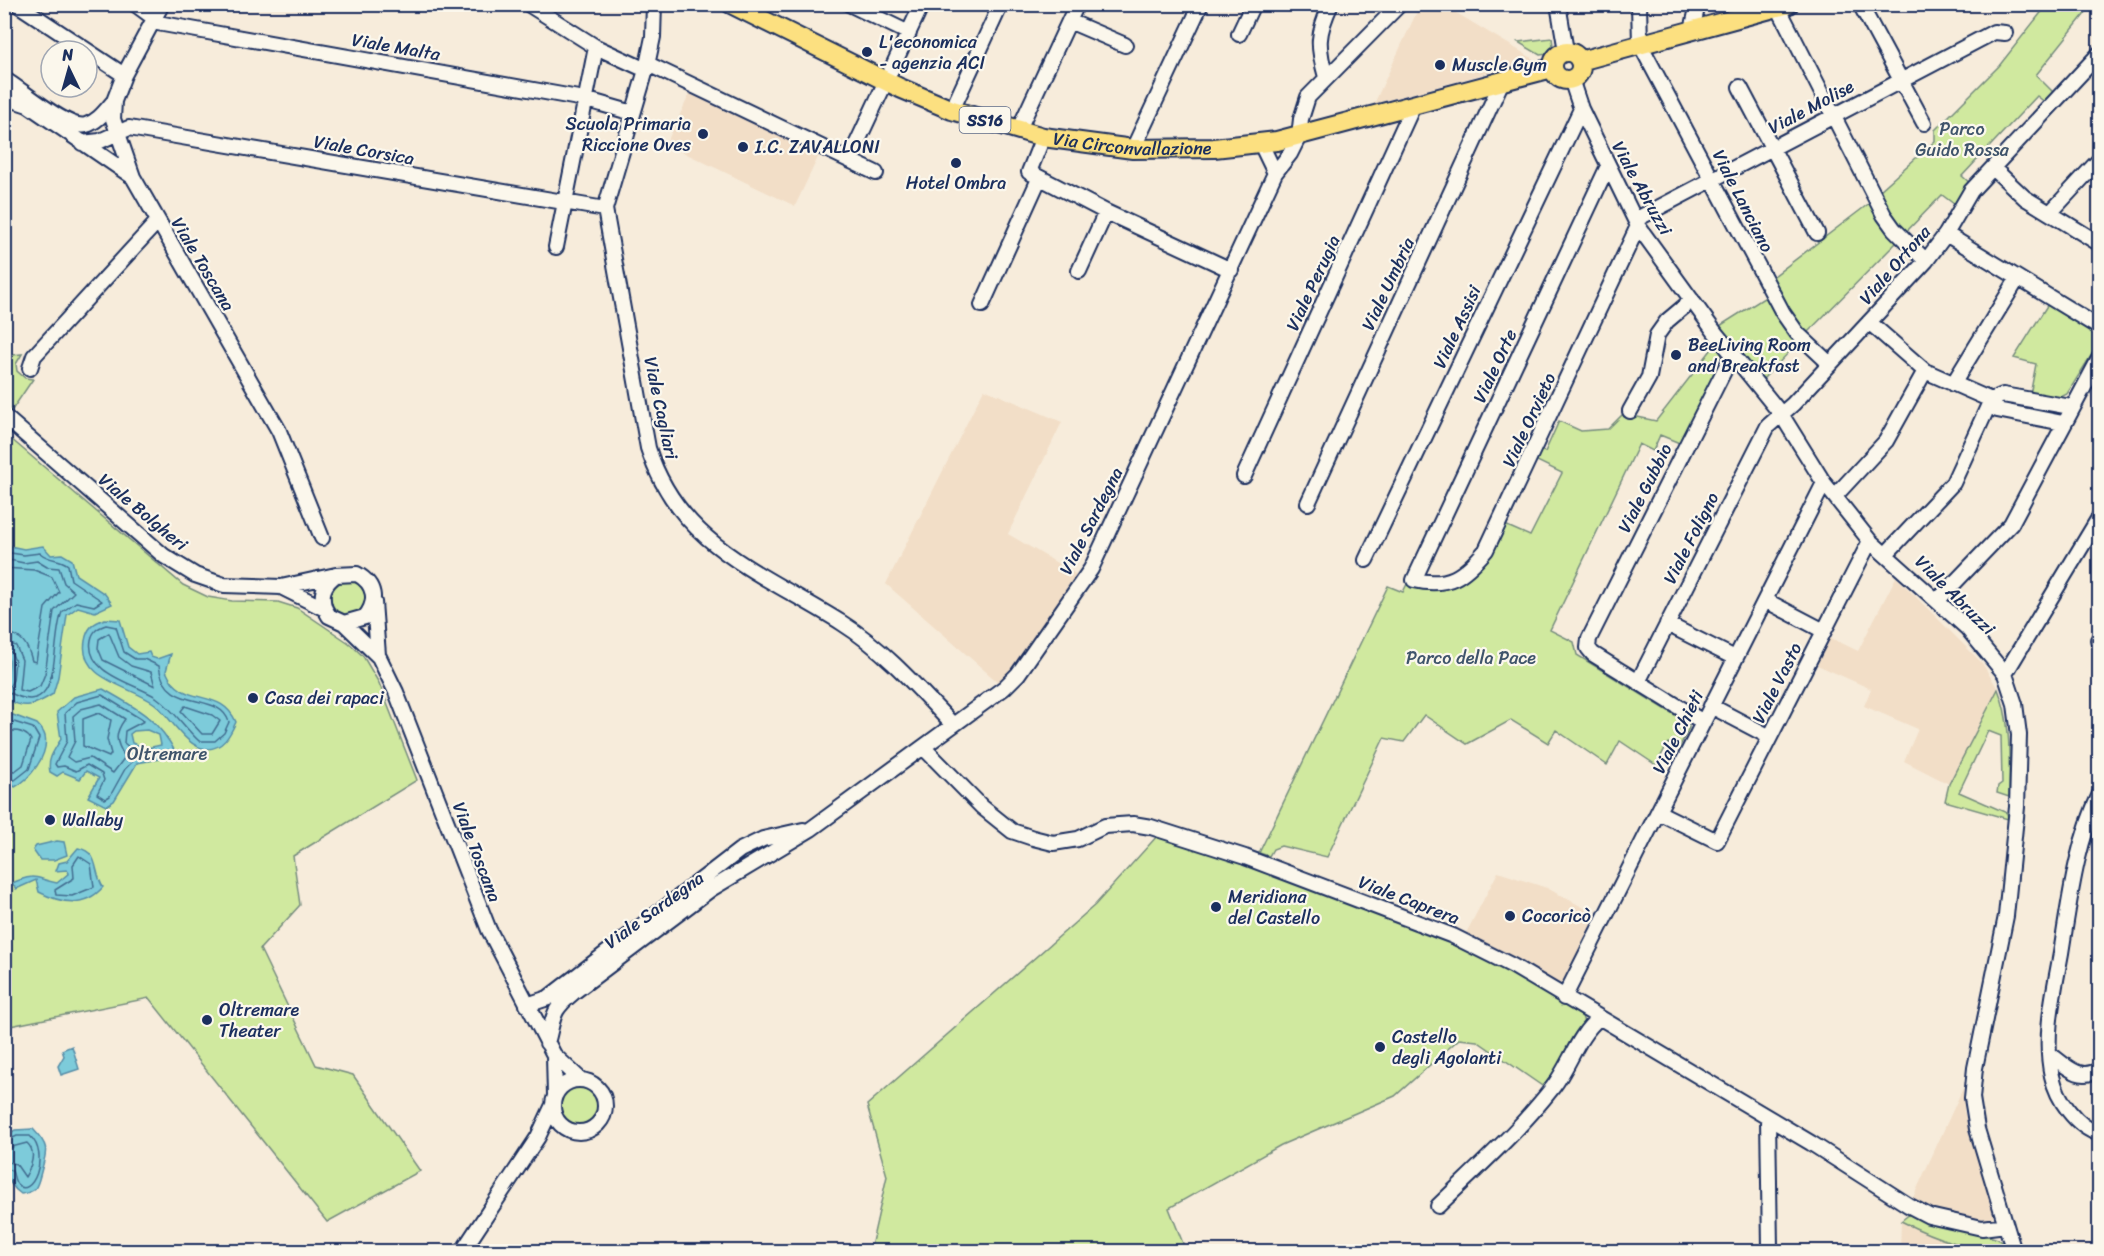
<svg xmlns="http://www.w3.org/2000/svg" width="2104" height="1256" viewBox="0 0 2104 1256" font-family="Sriracha,sans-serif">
	<rect width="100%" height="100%" fill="#f7ecdb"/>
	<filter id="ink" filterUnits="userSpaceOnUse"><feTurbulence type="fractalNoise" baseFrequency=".0167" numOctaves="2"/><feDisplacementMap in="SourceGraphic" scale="12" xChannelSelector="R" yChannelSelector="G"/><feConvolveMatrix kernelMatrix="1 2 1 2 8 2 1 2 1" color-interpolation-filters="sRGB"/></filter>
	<g filter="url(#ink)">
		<path fill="#f2dec7" d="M1420,5H1443L1535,60L1374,104Z
			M692,89L821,151L795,206L666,144Z
			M984,389L1062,422L1008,534L1079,576L1014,671L1000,684L886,584Z
			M1896,577L1982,663L1998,689L1949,784L1904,761L1918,729L1864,706L1871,689L1815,664L1829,637L1858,651Z
			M1498,872L1547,888L1599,916L1564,992L1464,937Z
			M1963,1088L1964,1111L1995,1210L1993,1217L1988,1221L1974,1222L1932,1213L1911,1202Z
			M1901,1221L1923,1232L1989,1251L1900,1252Z"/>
		<path fill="#d0e99f" stroke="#768c7e" stroke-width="1.5" d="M2047,5H2092L2036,75L2054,93L2046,103L2037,96L1962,176L1971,184L1954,204L1942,195L1904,234L1878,192L1935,141V130L1999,66Z
			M1552,38L1554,53L1540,55L1518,42Z
			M1871,202L1898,241L1805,335L1796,326L1770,279Z
			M1767,296L1798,343L1761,381L1718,327Z
			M2048,304L2096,332L2099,343L2067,394L2057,399L2030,395L2036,364L2014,358Z
			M1715,345L1722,354L1715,364L1718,367L1682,444L1660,435L1653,451L1639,444L1550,630L1574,642L1577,655L1688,723L1689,728L1679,748L1668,743L1656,765L1620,741L1607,765L1556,730L1548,743L1511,720L1467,744L1424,715L1404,742L1384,738L1327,857L1281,846L1273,849L1269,856L1259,853L1388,586L1403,592L1407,584C1466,598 1479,574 1505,525L1530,536L1562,473L1535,460L1540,450L1545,452L1559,421L1581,431L1608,429L1626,411L1633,416L1656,421Z
			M22,354L16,364L17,371L25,378L33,379L10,413L5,409L4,356Z
			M4,433L183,585L208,597L232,601L278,602L297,608L349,643L363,656L379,683L417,780L293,856L300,905L260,949L316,1065L353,1075L420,1171L327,1222L149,998L5,1027Z
			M331 598a17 17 0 1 1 34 0a17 17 0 1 1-34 0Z
			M1998,689C2012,724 2009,760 2009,797L1997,793L1998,786L2002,783L2001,736L1988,731L1959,792L2007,813L2008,819L1945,801L1949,784Z
			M1158,835L1265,869L1475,951L1582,1016L1584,1023L1581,1033L1548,1090L1477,1041L1459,1039L1395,1096L1281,1145L1169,1208L1186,1251H870L887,1176L867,1105L1095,905Z
			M557 1106a22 22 0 1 1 44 0a22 22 0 1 1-44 0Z
			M1911,1213L1998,1239L2005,1246L2006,1251C1971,1251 1932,1237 1901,1221Z"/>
		<path fill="#7dcbda" stroke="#568da8" stroke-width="1.5" fill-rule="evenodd" d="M5,545L24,549L43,546L51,555L62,554L72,560L76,575L105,594L112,604L95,612L78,607L67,615L58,677L53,694C36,705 23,711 6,698L9,661L4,648Z
			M105,619L120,620L128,647L137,654L149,652L151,657L157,659L171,654L166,671C182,709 221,686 236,722C230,735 223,749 207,749C186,748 170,716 155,704C132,686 78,680 85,641C87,628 93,623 105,619Z
			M103,689C136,708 158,718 176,753L169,750L165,758L137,763L114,801L106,806L88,797L99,778L86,771L80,779L63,772L57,776L50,772C47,759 54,751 61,739L57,712L74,697ZM147,730L159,735L161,745L147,748L132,743L130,734L134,731Z
			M13,715L37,724C40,727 44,732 45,736C49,755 30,779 15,787L4,780L5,718Z
			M57,841L64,842L67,855L54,860H40L33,850L36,846Z
			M78,848C100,852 93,872 103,887C85,908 60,903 39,892L36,880L16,889L12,883C36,872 36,879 57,883L69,873L67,870L56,871L59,863L67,861Z
			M72,1046L79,1069L61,1075L58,1066L64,1056L62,1050Z
			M33,1129C50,1147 47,1150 41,1172C37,1187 37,1192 21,1194C2,1181 4,1158 5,1137L15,1130Z"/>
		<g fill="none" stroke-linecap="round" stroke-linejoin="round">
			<path stroke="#426d90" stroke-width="1.5" d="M4,552L24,555L40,553C51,562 58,557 68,565L71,580L102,601L94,606L76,602L62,612C50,642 64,725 7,691L13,680L15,661L11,652L4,650
				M4,559L24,563L37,561L47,567L59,568L64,583L74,592L54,611L45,674L40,686L28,692L19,690L22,660L16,646L4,642
				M4,568L34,570L52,577L59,592L45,608L36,662L32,661C28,645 22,634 4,633
				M106,625L116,627L124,652L135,659H144L159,666C165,714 219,690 229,722L224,733L215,741H199C184,727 173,709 156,697C134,683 85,674 91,640C93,631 97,628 106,625Z
				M109,633L119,657L131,666L151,672L155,686L103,660L98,648L99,639Z
				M102,695L144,721L125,731L124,743L139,755L125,769L110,796L105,799L97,794L104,780L102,774L87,765L76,771L64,766L57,767L55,764L67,741L65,713L77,702Z
				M101,704L125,719C114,734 115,741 125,757L113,773L90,758L74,762L67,757L75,741L73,716L81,709Z
				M185,706L212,715L220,721L212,734H202L181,711Z
				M99,713L111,720L107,739L111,754L109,757L83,746V719Z
				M4,723L14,722L33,728L39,738L29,769L15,780L4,777
				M4,731C14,730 26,730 31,740L23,765L15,771L4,770
				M79,856L91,864L94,887L72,896L56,895L55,890L74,878L73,865Z
				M4,1142L17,1136H30C51,1155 31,1201 17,1184C14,1181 14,1175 12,1171L4,1168
				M4,1149L27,1143C37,1152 31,1167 25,1177L16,1164L4,1161"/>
			<defs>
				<path id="minor" d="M17,4L124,75
					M135,4L154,18
					M162,4L124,75L114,101L113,119L133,177L279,431L322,538
					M528,4L596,47L646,70
					M654,4L653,37L646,70L605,209L648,448C679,546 763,573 842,623C885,650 919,689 953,725
					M849,4L909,33
					M1558,4L1566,51
					M1639,4L1640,44L1783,313L1797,333L1830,364
					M1860,4L1924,123
					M1778,7L1884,215L1894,229L1926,261
					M1069,21L1125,45
					M152,22L584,99L633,113
					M1692,30L1698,4
					M1239,34L1253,4
					M648,64L876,173
					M1326,77C1317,46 1317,34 1331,4
					M4,79C22,89 67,130 86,125C98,122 106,110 114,101
					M1571,79L1581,109L1638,226L1717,335L1781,414L1824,483L1870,541L1967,628L2005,674L2015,704L2019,735L2017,807L2006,916L1975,1068L1972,1098L1977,1129L2014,1252
					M1740,87L1817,233
					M4,97L28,105L133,177
					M952,110L1001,4
					M1018,131L1077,4
					M1043,137L1029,172L1106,212L1231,270
					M82,143L100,141L129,128L605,209
					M1261,144L1275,173
					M1133,149L1201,4
					M849,160L922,4
					M1608,166L1414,580C1449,588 1464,576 1486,550L1638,226
					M1993,168L2025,198L2100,244
					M2050,213L2100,159
					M1635,220L1994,32L2005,33
					M1946,234L2100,328
					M556,247L596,47
					M1079,271L1106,212
					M982,305L1039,179
					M1869,322L1925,371L1991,400L1997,410L2063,423
					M30,368L34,356L157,222
					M1953,384L2018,278
					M1991,400L2003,395L2071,407
					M1630,411L1649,377L1657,335L1667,321L1692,300
					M4,416L164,556L195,575L224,585L281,587L336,575
					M1244,476L1414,104
					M1835,496L1886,441L1925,371
					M1308,503L1502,81
					M1886,554L1953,483L1991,400
					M1366,560L1581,109
					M281,587L325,609L329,616L344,623L365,617C378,601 375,584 357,574L336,575C323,584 320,595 325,609
					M1765,600L1824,631
					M1938,600L2011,524L2100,357
					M374,602L378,655
					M344,623L379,657L396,692L489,930L554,1055L581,1080
					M1667,624L1735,658
					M2098,640H2100
					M2005,674L2100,516
					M1638,682L1768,426L1793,404L1926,261L1946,234L1971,191L2100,53
					M1711,706L1770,737
					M1703,722L1593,654L1588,648L1589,639L1733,353
					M923,747L982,807L1012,831L1033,838L1053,843L1078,839L1105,826L1133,824L1151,827L1245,857L1453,936L1513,966L1811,1143L1908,1205L1929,1216L1982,1228L2006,1225
					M2100,794C2076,844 2070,898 2061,953C2054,992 2043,1037 2052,1076C2057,1099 2076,1127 2100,1134
					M1658,812L1717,841L1870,541
					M1564,998L1824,483
					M527,1005L548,998L740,850L763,839L803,830
					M547,1043C555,1015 550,1012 574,992L711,889L811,829L1004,688L1018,674L1091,569L1275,173L1290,154L1299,136L1301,119L1308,97L1400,4
					M2050,1054C2067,1067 2080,1082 2100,1069
					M554,1055L555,1095
					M553 1106a26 26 0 1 1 52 0a26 26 0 1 1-52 0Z
					M1768,1118L1770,1248
					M1438,1206C1477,1168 1519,1131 1553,1087C1570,1065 1577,1036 1599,1018
					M462,1252L538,1137L553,1105"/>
				<g id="major">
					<path id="s1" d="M731,4L900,88L952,110L1043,137L1133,149L1214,148L1277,141L1552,68"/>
					<circle cx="1567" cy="66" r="14"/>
					<path d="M1580,61L1789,4"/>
				</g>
			</defs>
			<use href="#minor" stroke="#1b2f5e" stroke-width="18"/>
			<use href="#major" stroke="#1b2f5e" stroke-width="22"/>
			<use href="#minor" stroke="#fbf7ec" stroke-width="14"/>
			<use href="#major" stroke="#fce080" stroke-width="18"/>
		</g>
	</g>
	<g fill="#1b2f5e" stroke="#fbf7ec" stroke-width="2">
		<circle cx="867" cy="52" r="6"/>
		<circle cx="1440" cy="65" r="6"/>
		<circle cx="703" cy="134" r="6"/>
		<circle cx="743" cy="147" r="6"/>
		<circle cx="956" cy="163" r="6"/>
		<circle cx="1676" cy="355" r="6"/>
		<circle cx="253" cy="698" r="6"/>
		<circle cx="50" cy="820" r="6"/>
		<circle cx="1216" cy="907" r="6"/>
		<circle cx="1510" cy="916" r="6"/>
		<circle cx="207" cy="1020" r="6"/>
		<circle cx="1380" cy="1047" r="6"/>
	</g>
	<g text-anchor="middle" stroke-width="4.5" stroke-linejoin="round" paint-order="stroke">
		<rect fill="#fbf7ec" stroke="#5e6b89" stroke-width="1.5" x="959.5" y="107" width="51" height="26" rx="4.5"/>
		<g font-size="16" font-weight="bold" fill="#1b2f5e">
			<text x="985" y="126">SS16</text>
		</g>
		<g font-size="18" fill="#1b2f5e" stroke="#fbf7ec" text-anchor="start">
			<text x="879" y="48">L'economica<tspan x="879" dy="21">- agenzia ACI</tspan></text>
			<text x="1452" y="71">Muscle Gym</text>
			<text x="691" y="130" text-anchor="end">Scuola Primaria<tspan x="691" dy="21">Riccione Oves</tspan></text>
			<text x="755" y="153">I.C. ZAVALLONI</text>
			<text x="956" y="189" text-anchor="middle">Hotel Ombra</text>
			<text x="1688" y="351">BeeLiving Room<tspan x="1688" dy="21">and Breakfast</tspan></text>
			<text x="265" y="704">Casa dei rapaci</text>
			<text x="62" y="826">Wallaby</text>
			<text x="1228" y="903">Meridiana<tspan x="1228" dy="21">del Castello</tspan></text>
			<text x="1522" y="922">Cocoricò</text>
			<text x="219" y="1016">Oltremare<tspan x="219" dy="21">Theater</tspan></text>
			<text x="1392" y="1043">Castello<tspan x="1392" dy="21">degli Agolanti</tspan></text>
		</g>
		<g font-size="18" fill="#1b2f5e" stroke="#fbf7ec">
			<text transform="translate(396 47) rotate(10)" y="6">Viale Malta</text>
			<text transform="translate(1811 107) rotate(-28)" y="6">Viale Molise</text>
			<text dy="6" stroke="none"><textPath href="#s1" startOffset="430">Via Circonvallazione</textPath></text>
			<text transform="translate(364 150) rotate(10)" y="6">Viale Corsica</text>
			<text transform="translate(1642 188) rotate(61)" y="6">Viale Abruzzi</text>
			<text transform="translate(1743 201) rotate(63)" y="6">Viale Lanciano</text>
			<text transform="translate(203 264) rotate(59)" y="6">Viale Toscana</text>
			<text transform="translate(1895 265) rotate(-49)" y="6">Viale Ortona</text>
			<text transform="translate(1313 283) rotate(-65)" y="6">Viale Perugia</text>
			<text transform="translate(1388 284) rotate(-65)" y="6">Viale Umbria</text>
			<text transform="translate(1457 327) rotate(-65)" y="6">Viale Assisi</text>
			<text transform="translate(1495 366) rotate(-65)" y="6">Viale Orte</text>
			<text transform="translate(661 408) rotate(78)" y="6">Viale Cagliari</text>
			<text transform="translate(1529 420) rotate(-65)" y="6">Viale Orvieto</text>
			<text transform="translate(1645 488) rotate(-63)" y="6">Viale Gubbio</text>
			<text transform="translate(143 512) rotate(40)" y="6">Viale Bolgheri</text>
			<text transform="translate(1091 521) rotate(-63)" y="6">Viale Sardegna</text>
			<text transform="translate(1691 538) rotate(-63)" y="6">Viale Foligno</text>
			<text transform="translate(1955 595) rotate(45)" y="6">Viale Abruzzi</text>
			<text transform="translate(1777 683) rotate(-63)" y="6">Viale Vasto</text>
			<text transform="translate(1678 732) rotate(-63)" y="6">Viale Chieti</text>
			<text transform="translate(477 852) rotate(69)" y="6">Viale Toscana</text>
			<text transform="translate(1409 900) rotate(21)" y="6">Viale Caprera</text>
			<text transform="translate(654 910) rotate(-36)" y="6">Viale Sardegna</text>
		</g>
		<g font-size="18" fill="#3f546b" stroke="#fbf7ec">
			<text x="1962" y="135">Parco<tspan x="1962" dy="21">Guido Rossa</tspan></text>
			<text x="1471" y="664">Parco della Pace</text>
			<text x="167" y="760">Oltremare</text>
		</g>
	</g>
	<rect width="2104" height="1256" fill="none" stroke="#fbf7ec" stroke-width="24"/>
	<rect x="12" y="12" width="2080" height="1232" fill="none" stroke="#1b2f5e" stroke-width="2" filter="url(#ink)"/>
	<g transform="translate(69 69) rotate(355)"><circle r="28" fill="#fbf7ec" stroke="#a1a7b3" stroke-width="1.5"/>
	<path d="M0-4.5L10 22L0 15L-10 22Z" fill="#1b2f5e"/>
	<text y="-9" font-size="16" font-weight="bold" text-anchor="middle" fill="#1b2f5e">N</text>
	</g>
</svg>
